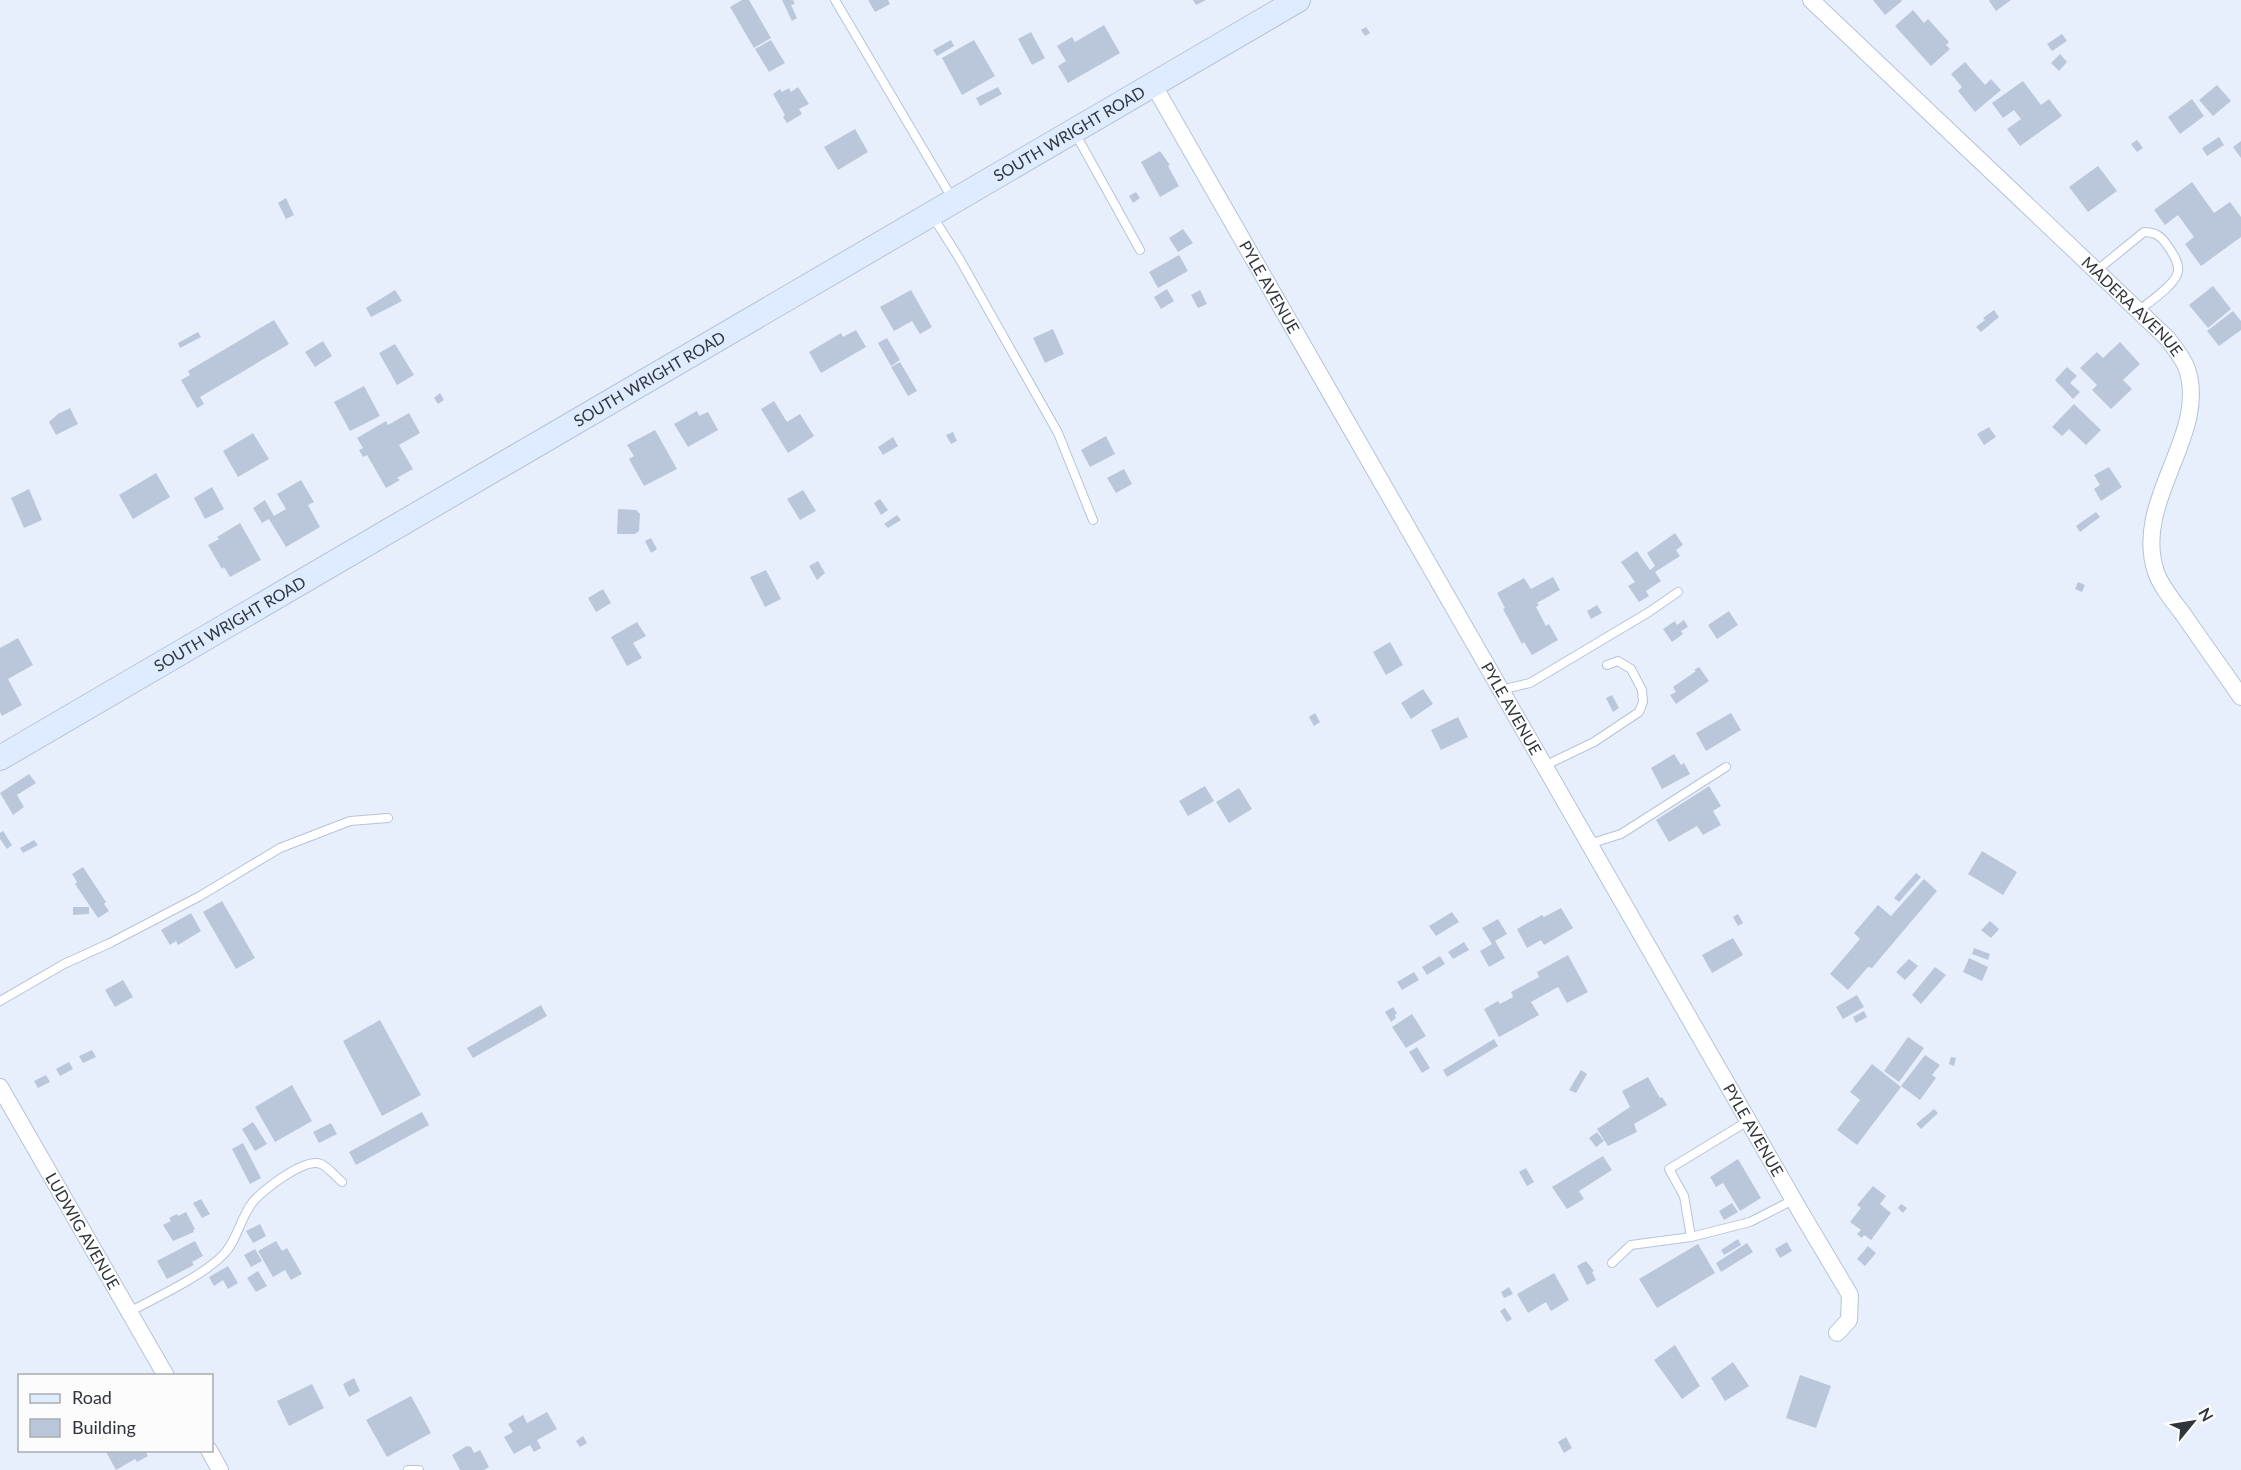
<svg xmlns="http://www.w3.org/2000/svg" width="2241" height="1470" viewBox="0 0 2241 1470" font-family="Lato,sans-serif">
	<rect width="100%" height="100%" fill="#e7effc"/>
	<path fill="#bac7db" d="M742,0H749L771,38L754,48L730,7Z
		M782,0H793L795,4L791,5L797,18L792,21Z
		M868,0H888L890,4L875,12Z
		M1193,0H1206L1196,5Z
		M1873,0H1901L1902,1L1885,15Z
		M1990,0H2011L1996,11L1989,1Z
		M1913,10L1924,23L1928,19L1949,42L1946,45L1950,49L1931,66L1895,26Z
		M1104,25L1120,53L1068,83L1058,66L1066,61L1057,46L1072,37L1075,42Z
		M1366,27L1370,33L1365,36L1361,30Z
		M1031,32L1045,58L1032,65L1018,39Z
		M2062,34L2067,41L2052,51L2047,44Z
		M771,40L785,63L769,72L755,49Z
		M951,40L954,46L937,56L933,50Z
		M974,40L995,76L962,95L942,58Z
		M2060,54L2067,62L2059,71L2051,63Z
		M1965,62L1985,85L1991,79L2001,90L1975,112L1958,91L1962,87L1951,74Z
		M2023,81L2041,105L2049,99L2062,116L2020,146L2007,129L2021,119L2014,110L2003,118L1992,103Z
		M2217,85L2231,101L2213,116L2199,100Z
		M798,87L809,104L799,109L802,114L787,123L783,117L785,115L773,94L780,89L782,92L789,88L791,92Z
		M998,87L1002,94L980,106L976,98Z
		M2192,99L2204,116L2180,134L2168,117Z
		M855,129L868,152L838,170L824,147Z
		M2219,137L2224,145L2207,156L2202,148Z
		M2137,140L2143,148L2137,152L2131,144Z
		M2241,141V158L2233,147Z
		M1160,151L1170,165L1168,166L1179,186L1160,197L1141,162Z
		M2098,166L2117,191L2088,212L2069,187Z
		M2192,182L2214,213L2230,202L2241,217V237L2201,266L2185,244L2194,237L2178,215L2165,225L2154,210Z
		M1136,192L1140,198L1133,203L1129,196Z
		M286,198L294,215L286,219L278,203Z
		M1183,229L1193,243L1178,252L1169,238Z
		M1179,255L1188,271L1158,288L1149,272Z
		M2213,286L2231,309L2208,328L2189,305Z
		M1167,289L1174,301L1161,309L1154,297Z
		M395,290L402,301L371,317L366,308Z
		M911,290L932,327L920,334L912,321L894,331L880,307Z
		M1200,290L1207,304L1198,308L1191,295Z
		M1994,310L1999,317L1981,332L1976,327L1985,320L1983,318Z
		M2233,311L2241,321V330L2219,346L2207,331Z
		M274,320L289,344L200,397L204,404L197,408L181,380L190,375L188,371Z
		M1053,329L1064,354L1045,363L1033,338Z
		M856,330L866,347L821,373L809,352L841,333L843,337Z
		M198,332L201,337L180,348L178,343Z
		M887,338L900,360L891,366L878,343Z
		M323,341L332,356L315,367L305,352Z
		M2120,342L2140,364L2123,380L2132,389L2111,409L2092,390L2097,385L2080,368L2097,352L2103,358Z
		M395,344L414,375L397,385L379,353Z
		M900,362L917,391L908,396L891,367Z
		M2067,367L2077,376L2070,383L2080,392L2073,399L2055,380Z
		M364,386L380,416L350,431L334,402Z
		M440,393L444,400L438,404L434,398Z
		M774,401L787,422L800,414L814,436L788,453L761,409Z
		M2074,404L2101,430L2086,445L2069,429L2062,436L2052,427Z
		M70,408L78,424L56,435L49,422L58,414Z
		M697,411L699,416L708,412L718,430L688,447L674,424Z
		M409,413L420,433L399,445L413,469L397,478L400,480L386,488L367,455L363,457L359,450L363,448L357,438L386,421L388,425Z
		M1989,427L1996,437L1984,445L1977,434Z
		M655,430L677,469L644,486L629,459L634,456L627,445Z
		M953,432L957,441L951,444L946,435Z
		M253,433L269,459L238,477L223,451Z
		M1106,436L1115,454L1090,467L1081,450Z
		M893,437L898,446L883,455L878,447Z
		M2109,467L2122,487L2101,501L2094,489L2100,485L2094,475Z
		M1124,469L1132,484L1116,493L1107,478Z
		M156,473L170,497L133,519L119,495Z
		M301,480L314,502L308,505L320,527L286,547L269,519L262,523L253,508L265,500L274,516L286,509L277,494Z
		M212,487L224,509L205,519L194,498Z
		M29,489L42,520L24,528L11,498Z
		M803,490L816,511L800,520L787,499Z
		M880,499L888,510L881,515L874,503Z
		M618,509L636,510L640,514L639,531L635,534H617Z
		M2096,512L2100,517L2080,532L2076,526Z
		M897,515L901,520L888,528L884,524Z
		M240,523L261,560L230,577L224,567L222,569L208,545L219,539L217,537Z
		M1675,533L1683,545L1676,550L1680,556L1655,572L1661,581L1646,591L1649,596L1639,602L1628,586L1635,582L1621,562L1637,551L1650,570L1655,566L1647,553Z
		M651,538L657,549L651,553L645,541Z
		M818,561L825,573L817,580L809,566Z
		M766,570L781,599L765,607L750,577Z
		M1553,577L1560,590L1537,603L1539,605L1536,607L1546,626L1549,624L1558,640L1532,655L1524,642L1522,644L1503,609L1505,608L1497,593L1524,578L1531,589Z
		M2078,582L2085,585L2082,592L2075,589Z
		M603,589L611,603L596,612L588,598Z
		M1597,605L1602,613L1591,619L1587,611Z
		M1729,611L1738,625L1717,639L1708,625Z
		M1684,620L1688,627L1681,631L1683,634L1672,642L1663,629L1675,621L1677,625Z
		M637,622L646,636L633,643L642,658L627,666L611,637Z
		M18,638L33,665L8,679L22,705L2,716L0,712V648Z
		M1390,642L1403,665L1386,675L1373,652Z
		M1699,667L1709,681L1676,704L1670,695L1676,692L1673,687L1696,671L1694,670Z
		M1423,689L1433,704L1411,719L1401,703Z
		M1612,695L1619,708L1613,712L1606,698Z
		M1315,713L1320,722L1314,726L1309,717Z
		M1731,713L1741,730L1706,751L1696,733Z
		M1458,717L1468,737L1441,750L1431,730Z
		M1674,754L1681,765L1684,763L1690,774L1662,789L1651,768Z
		M29,774L36,783L17,795L24,807L13,815L0,793Z
		M1205,786L1214,801L1188,816L1179,801Z
		M1709,786L1721,806L1713,811L1721,825L1703,835L1697,826L1669,842L1656,820Z
		M1239,788L1252,809L1229,823L1216,802Z
		M3,831L12,845L7,849L0,839V833Z
		M34,840L38,845L23,853L20,848Z
		M1982,851L2017,872L2003,895L1968,874Z
		M83,867L106,902L104,904L109,911L98,918L75,884L77,882L72,874Z
		M1916,873L1921,877L1899,902L1894,898Z
		M1924,879L1937,891L1872,968L1868,967L1848,990L1830,974L1860,939L1854,933L1878,905L1891,916Z
		M222,901L255,958L236,969L203,912Z
		M73,907H89V914L73,915Z
		M1561,908L1573,928L1544,945L1541,940L1527,948L1517,929L1542,915L1544,917Z
		M1452,912L1459,922L1436,936L1429,926Z
		M191,913L201,931L178,945L176,941L170,945L161,930Z
		M1738,914L1743,923L1738,926L1733,917Z
		M1498,919L1507,934L1495,941L1505,958L1489,967L1480,951L1492,944L1482,928Z
		M1990,921L1999,929L1991,938L1981,930Z
		M1733,938L1743,955L1712,973L1702,955Z
		M1464,942L1469,950L1453,959L1448,952Z
		M1974,948L1990,954L1988,960L1972,954Z
		M1568,955L1588,992L1567,1003L1558,987L1531,1002L1539,1015L1499,1037L1484,1009L1498,1001L1500,1004L1513,997L1511,992L1539,977L1537,972Z
		M1440,956L1445,964L1427,975L1422,967Z
		M1969,958L1988,967L1982,981L1963,972Z
		M1909,959L1918,966L1905,980L1896,972Z
		M1935,967L1946,975L1921,1004L1912,995Z
		M1414,972L1419,980L1402,990L1397,982Z
		M123,980L133,997L115,1007L105,990Z
		M1857,995L1864,1007L1843,1019L1836,1007Z
		M541,1005L547,1016L473,1058L467,1048Z
		M1393,1007L1397,1013L1395,1015L1396,1018L1391,1022L1385,1012Z
		M1864,1011L1867,1017L1856,1023L1853,1017Z
		M1412,1014L1426,1036L1406,1048L1392,1027Z
		M380,1020L421,1095L382,1116L343,1041Z
		M1908,1037L1924,1048L1899,1082L1884,1071Z
		M1494,1039L1498,1046L1447,1077L1443,1070Z
		M1417,1047L1430,1068L1422,1073L1409,1052Z
		M92,1050L96,1057L83,1063L79,1056Z
		M1925,1055L1940,1065L1932,1075L1936,1078L1920,1100L1901,1086Z
		M1951,1057L1956,1058L1954,1066L1949,1064Z
		M69,1062L73,1069L60,1076L56,1069Z
		M1872,1064L1901,1087L1857,1145L1837,1130L1860,1100L1850,1092Z
		M1581,1070L1587,1074L1576,1093L1569,1090Z
		M46,1075L50,1082L38,1088L34,1081Z
		M1648,1077L1660,1098L1662,1097L1667,1105L1634,1124L1637,1132L1608,1146L1597,1129L1630,1107L1622,1091Z
		M292,1085L312,1121L275,1142L255,1107Z
		M1934,1109L1938,1113L1921,1129L1916,1124Z
		M422,1112L429,1125L356,1165L349,1152Z
		M253,1122L267,1144L255,1151L242,1129Z
		M331,1123L337,1134L319,1143L313,1132Z
		M1597,1132L1604,1141L1596,1147L1589,1138Z
		M243,1143L261,1178L250,1184L232,1149Z
		M1603,1156L1612,1170L1579,1191L1584,1199L1567,1209L1552,1187Z
		M1738,1159L1761,1198L1740,1211L1723,1183L1716,1187L1710,1177Z
		M1526,1168L1534,1182L1527,1186L1519,1172Z
		M1873,1186L1886,1196L1880,1204L1891,1213L1871,1240L1864,1235L1862,1238L1857,1234L1861,1230L1850,1222L1861,1208L1857,1205Z
		M201,1199L210,1214L202,1218L193,1203Z
		M1732,1203L1738,1212L1724,1220L1719,1211Z
		M1901,1204L1907,1208L1903,1213L1898,1208Z
		M186,1212L195,1229L193,1230L194,1232L173,1241L163,1225L171,1221L169,1218L177,1214L178,1216Z
		M260,1224L266,1236L253,1243L246,1231Z
		M1738,1239L1741,1245L1724,1255L1721,1250Z
		M195,1241L203,1256L192,1262L194,1265L167,1279L157,1261Z
		M276,1241L282,1251L287,1248L302,1274L291,1280L285,1270L273,1277L258,1251Z
		M1787,1242L1792,1251L1780,1258L1775,1249Z
		M1747,1243L1753,1252L1721,1272L1716,1263Z
		M1698,1244L1715,1273L1657,1308L1639,1279Z
		M1868,1246L1876,1253L1865,1266L1857,1259Z
		M255,1249L262,1261L251,1267L244,1255Z
		M1586,1261L1594,1271L1592,1272L1596,1280L1587,1285L1577,1266Z
		M228,1266L238,1283L228,1289L223,1280L214,1286L209,1277Z
		M258,1271L267,1286L256,1292L247,1278Z
		M1554,1273L1569,1300L1551,1311L1546,1302L1528,1313L1517,1294Z
		M1509,1287L1513,1294L1504,1298L1501,1292Z
		M1505,1308L1512,1319L1507,1322L1500,1311Z
		M1675,1345L1700,1386L1682,1399L1654,1360Z
		M1733,1362L1749,1386L1725,1401L1711,1378Z
		M1800,1375L1831,1386L1816,1428L1786,1418Z
		M354,1378L360,1391L349,1397L343,1384Z
		M312,1384L324,1408L289,1426L277,1401Z
		M411,1396L431,1433L387,1457L366,1420Z
		M547,1412L557,1429L537,1440L541,1448L534,1452L530,1445L514,1454L504,1437L513,1432L508,1424L523,1415L527,1423Z
		M583,1436L587,1443L580,1447L576,1441Z
		M1566,1437L1572,1448L1564,1453L1558,1442Z
		M467,1446L471,1447L474,1453L480,1450L489,1467L484,1470H460L452,1455Z
		M105,1450H151L146,1453L148,1456L137,1462L135,1459L116,1470Z"/>
	<g fill="none" stroke-linecap="round" stroke-linejoin="round">
		<defs>
			<path id="service" d="M835,0L952,198
				M1075,133L1140,250
				M933,217L959,258L1058,433L1093,520
				M2096,271L2144,232C2155,232 2161,236 2167,245C2172,252 2179,262 2178,271C2177,284 2148,303 2138,311
				M1501,690L1530,683L1649,612L1678,592
				M1544,766L1594,742L1639,712L1643,702L1642,690L1631,669L1618,661L1607,665
				M1589,844L1621,834L1726,767
				M0,1001L64,964L110,943L200,896L280,848L350,821L388,818
				M1691,1237L1750,1222L1793,1200
				M1612,1263L1631,1245L1691,1237L1684,1196L1669,1169L1748,1121
				M129,1312C157,1297 201,1277 223,1255C237,1241 240,1219 252,1203C261,1191 305,1157 321,1164C328,1167 336,1177 342,1182
				M408,1470H419"/>
			<g id="minor">
				<path id="s1" d="M1811,0L2168,339C2174,348 2184,359 2187,369C2209,435 2132,501 2156,572C2161,587 2174,602 2183,614C2202,642 2222,669 2241,697"/>
				<path id="s2" d="M1153,84L1800,1211L1850,1295L1849,1320L1837,1333"/>
				<path id="s3" d="M0,1087L166,1376"/>
				<path d="M209,1450L220,1470"/>
			</g>
			<g id="secondary">
				<path id="s4" d="M0,758L1298,0"/>
			</g>
		</defs>
		<use href="#service" stroke="#b6c3d7" stroke-width="10"/>
		<use href="#minor" stroke="#b6c3d7" stroke-width="18"/>
		<use href="#secondary" stroke="#b6c3d7" stroke-width="26"/>
		<use href="#service" stroke="#fff" stroke-width="8"/>
		<use href="#minor" stroke="#fff" stroke-width="16"/>
		<use href="#secondary" stroke="#dfebfe" stroke-width="24"/>
	</g>
	<g text-anchor="middle" stroke-width="4.5" stroke-linejoin="round" paint-order="stroke">
		<g font-size="16" fill="#30353d" stroke="#fcfcfc">
			<text dy="6" stroke="none"><textPath href="#s4" startOffset="1238">SOUTH WRIGHT ROAD</textPath></text>
			<text dy="6" stroke="none"><textPath href="#s2" startOffset="234">PYLE AVENUE</textPath></text>
			<text dy="6" stroke="none"><textPath href="#s1" startOffset="444">MADERA AVENUE</textPath></text>
			<text dy="6" stroke="none"><textPath href="#s4" startOffset="752">SOUTH WRIGHT ROAD</textPath></text>
			<text dy="6" stroke="none"><textPath href="#s4" startOffset="266">SOUTH WRIGHT ROAD</textPath></text>
			<text dy="6" stroke="none"><textPath href="#s2" startOffset="720">PYLE AVENUE</textPath></text>
			<text dy="6" stroke="none"><textPath href="#s2" startOffset="1206">PYLE AVENUE</textPath></text>
			<text dy="6" stroke="none"><textPath href="#s3" startOffset="166">LUDWIG AVENUE</textPath></text>
		</g>
	</g>
	<rect x="18" y="1374" width="195" height="78" fill="#fcfcfc" stroke="#aaacb0" stroke-width="1.5"/>
	<rect x="30" y="1394" width="30" height="9" fill="#dfebfe" stroke="#aaacb0" stroke-width="1.5"/>
	<text x="72" y="1404" font-size="18" fill="#30353d">Road</text>
	<rect x="30" y="1419" width="30" height="18" fill="#bac7db" stroke="#aaacb0" stroke-width="1.5"/>
	<text x="72" y="1434" font-size="18" fill="#30353d">Building</text>
	<g transform="translate(2193 1422) rotate(60)" stroke="#fcfcfc" stroke-width="4.5" paint-order="stroke">
	<path d="M0-4.5L10 22L0 15L-10 22Z" fill="#30353d"/>
	<text y="-9" font-size="16" font-weight="bold" text-anchor="middle" fill="#30353d">N</text>
	</g>
</svg>
